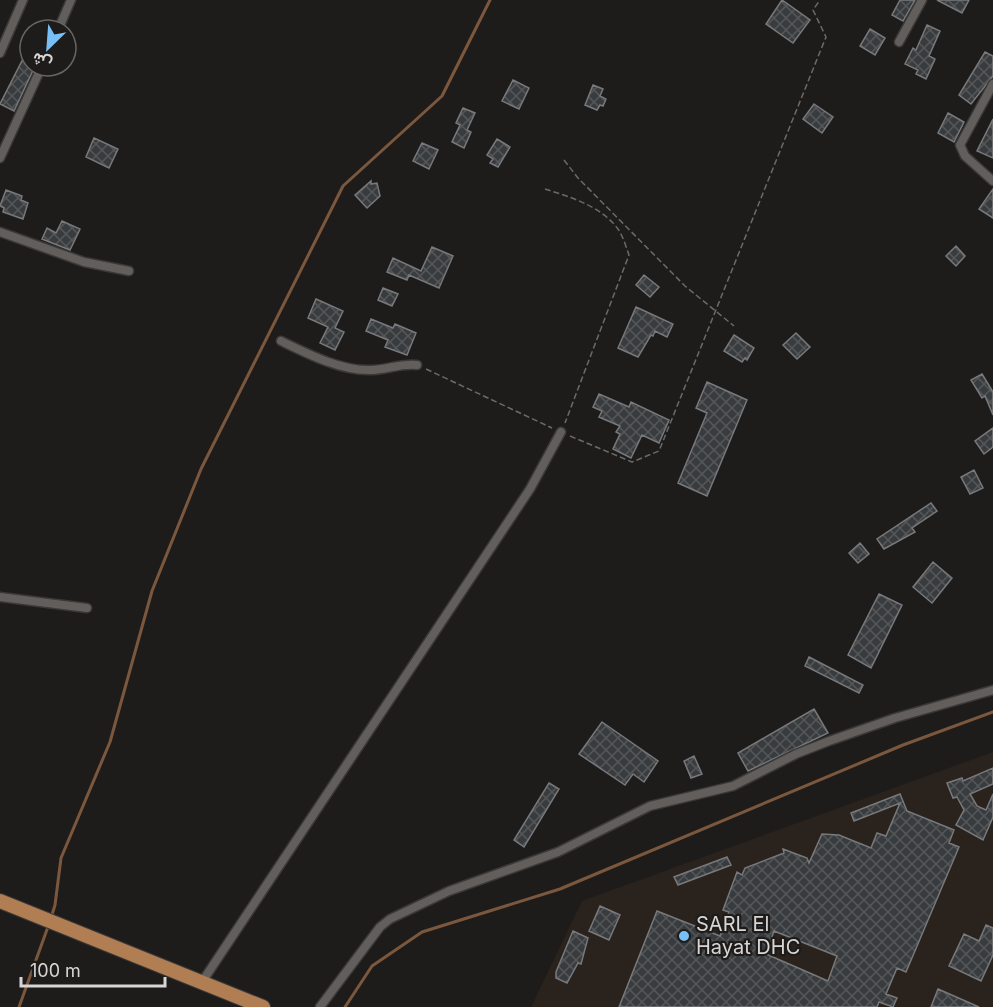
<svg xmlns="http://www.w3.org/2000/svg" width="993" height="1007" viewBox="0 0 993 1007" font-family="Inter,Vazirmatn,sans-serif">
	<defs>
		<pattern id="building-cross-hatch" width="8" height="8" patternUnits="userSpaceOnUse" patternTransform="scale(1.5)"><rect width="8" height="8" fill="#393c3e"/><path d="M0 0l8 8M0 8l8-8" fill="none" stroke="#555759"/></pattern>
	</defs>
	<rect width="100%" height="100%" fill="#1e1c1a"/>
	<path fill="#2a221d" d="M993,752V1007H531L582,901Z"/>
	<g fill="none" stroke-linecap="round" stroke-linejoin="round">
		<path stroke="#7b583d" stroke-width="3" d="M51,918L55,905L61,858L110,742L152,591L201,469L343,186L442,96L490,0
			M19,1007L49,924
			M345,1007L372,966L422,932L560,889L903,745L993,712"/>
	</g>
	<path fill="url(#building-cross-hatch)" stroke="#77797c" stroke-width="1.5" fill-rule="evenodd" d="M782,0L810,20L793,43L766,24Z
		M900,0H915L903,21L892,15Z
		M937,0H969L962,13Z
		M927,25L940,31L929,56L935,59L926,79L916,74L918,70L905,64L913,48L916,50Z
		M870,29L885,38L875,55L860,46Z
		M30,45V66H35L14,111L0,104Z
		M985,52L993,56V76L971,104L959,95Z
		M513,80L529,88L519,109L502,101Z
		M593,85L603,89L600,96L606,99L603,106L600,105L597,110L585,105Z
		M814,104L833,117L822,133L803,119Z
		M463,108L475,113L467,130L471,132L464,148L452,142L460,125L456,123Z
		M948,113L964,122L954,142L938,133Z
		M993,119V158L977,151Z
		M94,138L118,149L109,168L86,157Z
		M497,139L510,147L498,167L490,163L493,159L487,155Z
		M422,143L438,150L429,169L413,161Z
		M371,181V184L377,183L380,196L367,208L355,195Z
		M993,189V218L979,209Z
		M6,190L22,196L21,200L28,203L23,219L3,212L4,208L0,206Z
		M62,221L80,229L70,250L42,239L47,228L56,233Z
		M956,246L965,256L956,266L946,256Z
		M432,247L453,256L439,288L409,275L407,280L387,272L393,258L421,271Z
		M644,275L659,287L650,297L636,285Z
		M383,288L398,294L392,306L378,300Z
		M316,299L343,311L335,328L344,332L335,350L320,343L328,327L308,318Z
		M636,307L673,324L667,337L655,331L653,336L651,335L638,357L618,348Z
		M371,319L393,328L395,324L416,333L407,355L385,347L388,340L366,331Z
		M796,333L810,347L797,359L783,345Z
		M734,335L754,348L747,360L745,358L742,362L724,351Z
		M982,374L993,392V415L985,396L982,398L971,380Z
		M707,382L747,400L707,496L678,483L707,413L696,408Z
		M599,394L629,407L631,402L669,420L659,443L642,435L631,458L613,449L620,434L616,432L620,426L599,417L602,411L593,407Z
		M993,428V447L984,454L975,441Z
		M974,470L983,488L970,494L961,477Z
		M931,503L937,511L912,528L915,532L884,549L877,539Z
		M860,543L869,554L858,563L849,553Z
		M933,562L952,578L932,603L913,587Z
		M879,594L902,605L871,668L848,655Z
		M809,657L863,685L859,693L805,666Z
		M814,709L828,733L748,771L738,753Z
		M602,722L658,761L644,782L633,774L625,785L579,754Z
		M694,756L702,774L691,778L684,761Z
		M993,768V784L970,794L977,806L986,810L993,794V817L983,840L956,825L964,810L957,797L953,798L947,783L962,778L963,781Z
		M549,783L559,789L524,847L514,840Z
		M900,794L907,811L954,830L949,843L959,847L906,972L897,968L886,994L897,998L893,1007L879,1002L877,1007H619L657,911L720,936L729,912L723,910L737,872L742,875L745,868L784,853L783,849L807,858L809,863L822,834L839,835L871,848L877,833L886,836L900,803L854,821L851,813ZM774,931L837,956L828,981L766,954Z
		M727,857L731,865L678,885L674,877Z
		M600,906L620,915L609,940L589,931Z
		M986,925L993,928V955L981,981L949,966L964,934L979,941Z
		M573,931L588,938L581,964L578,963L567,983L556,978V972Z
		M938,989L979,1007H931Z"/>
	<g fill="none" stroke-linecap="round" stroke-linejoin="round">
		<defs>
			<path id="street" d="M58,30L71,0
				M899,42L922,0
				M0,53L23,0
				M993,84L960,145L965,156L993,181
				M0,158L42,66
				M0,232L84,262L129,271
				M281,341C308,354 341,371 370,370C387,370 400,363 417,365
				M0,597L87,608
				M202,982L530,489L561,432
				M320,1007L380,927L390,919L449,891L558,852L650,806L733,786L796,754L829,741L895,718L993,690"/>
			<path id="primary" d="M0,901L263,1007"/>
		</defs>
		<use href="#street" stroke="#3a3938" stroke-width="11"/>
		<use href="#primary" stroke="#3a3938" stroke-width="16"/>
		<path stroke="#6c6a69" stroke-width="1.5" stroke-dasharray="6 3" stroke-linecap="butt" d="M564,160L578,178L685,286L734,326
			M545,189C570,197 601,206 618,229C623,236 626,247 629,255L565,423
			M426,369L552,428
			M570,436L632,462L659,451L826,37L813,10L820,0"/>
		<use href="#street" stroke="#615e5c" stroke-width="8"/>
		<use href="#primary" stroke="#b17e53" stroke-width="14"/>
	</g>
	<circle fill="#77bff7" stroke="#1e1c1a" stroke-width="2" cx="684" cy="936" r="6"/>
	<g text-anchor="middle" stroke-width="4.5" stroke-linejoin="round" paint-order="stroke">
		<g font-size="20" fill="#d8d6d5" stroke="#1e1c1a" text-anchor="start">
			<text x="696" y="931">SARL El<tspan x="696" dy="23">Hayat DHC</tspan></text>
		</g>
	</g>
	<g transform="translate(48 48) rotate(205)"><circle r="28" fill="#1e1c1a" stroke="#686665" stroke-width="1.5"/>
	<path d="M0-4.5L10 22L0 15L-10 22Z" fill="#77bff7"/>
	<text y="-9" font-size="16" font-weight="bold" text-anchor="middle" fill="#d8d6d5">ش</text>
	</g>
	<path d="M21 977v9h144v-9" fill="none" stroke="#d8d6d5" stroke-width="3"/>
	<text x="30" y="977" font-size="18" fill="#d8d6d5" stroke="#1e1c1a" stroke-width="4.5" paint-order="stroke">100 m</text>
</svg>
